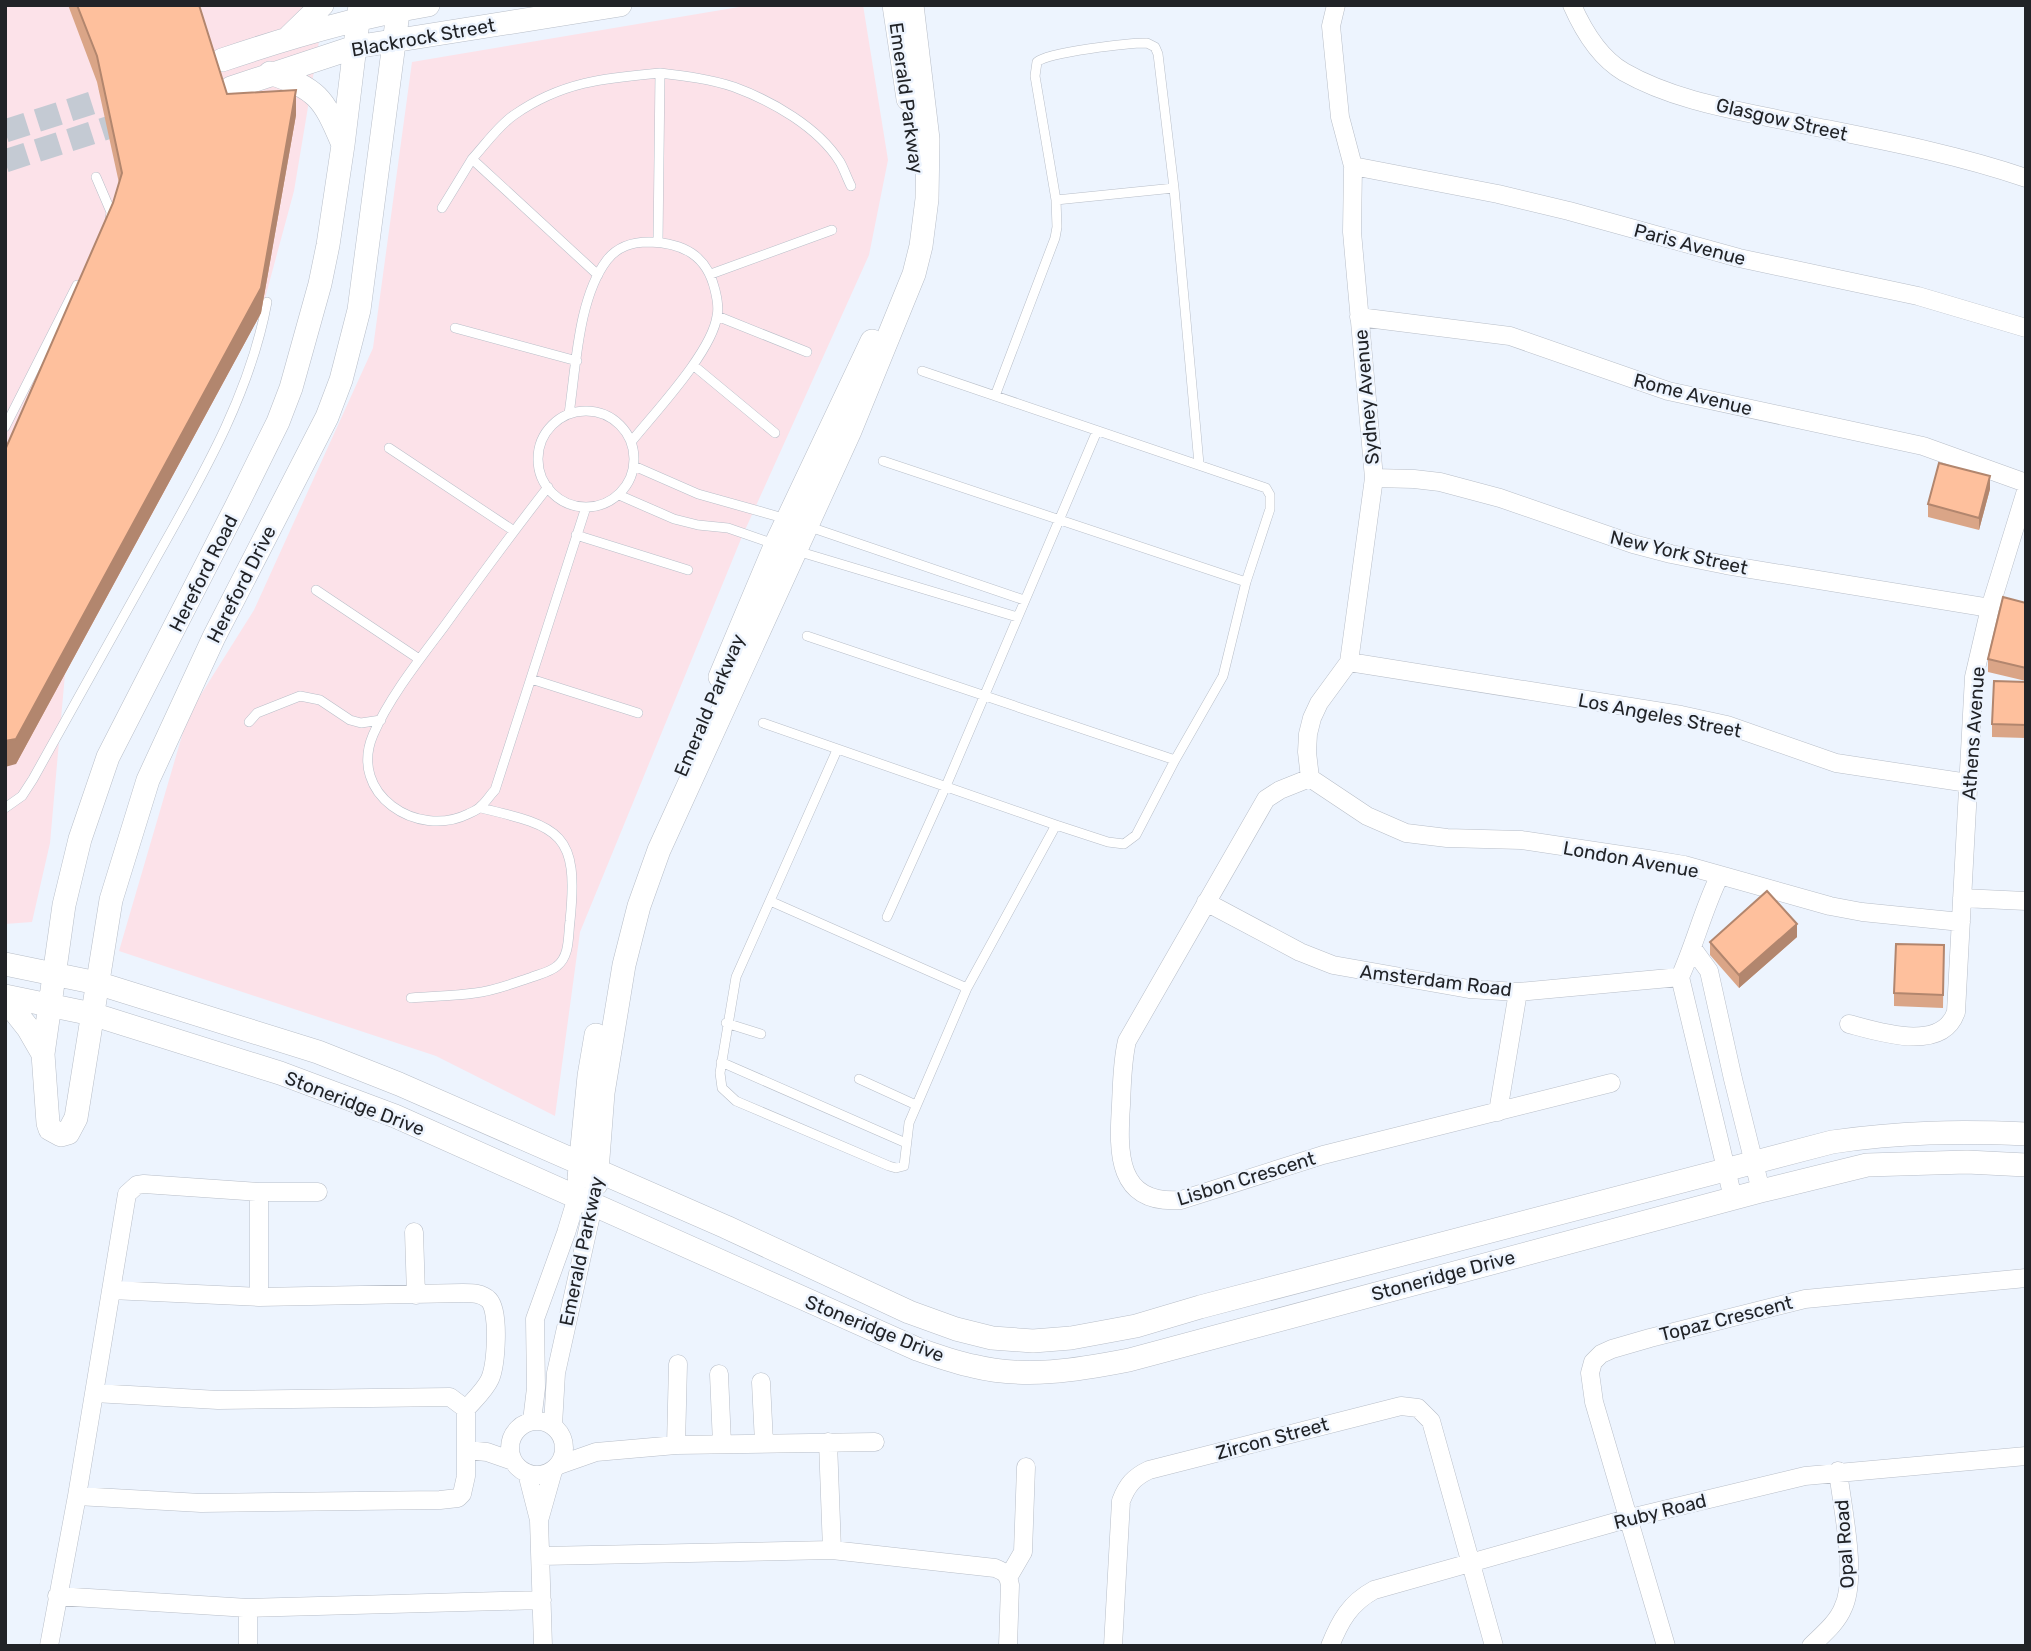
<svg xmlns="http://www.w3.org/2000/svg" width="2031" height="1651" viewBox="0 0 2031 1651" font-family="Rubik,sans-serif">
	<rect width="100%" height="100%" fill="#edf4fe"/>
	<path fill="#fce2e9" d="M5,5H325L294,191L261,313L65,674L50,843L32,922L5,924Z
		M751,5H863L888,160L869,255L741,539L580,932L555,1116L436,1056L119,951L188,715L254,610L373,348L412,62Z"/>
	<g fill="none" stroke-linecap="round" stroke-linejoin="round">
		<path stroke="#c4cad3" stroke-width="23" stroke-dasharray="23 11" stroke-linecap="butt" d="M5,131L129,91
			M5,161L135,119"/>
		<defs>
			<path id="service" d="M660,73C685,76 710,79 734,87C772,101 818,127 840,162C844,169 847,178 851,186
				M472,159C485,145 498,126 514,115C561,82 604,78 660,73L658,242
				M96,177L111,212L110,220
				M1056,200L1174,188
				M442,208L472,159L598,275
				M711,274L832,230
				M717,316L807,352
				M455,328L577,361
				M693,365L775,433
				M995,396L1055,238L1057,227L1056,200L1035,76L1037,62C1048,52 1129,43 1147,43L1155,47L1158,54L1174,188L1199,464
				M538 459a48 48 0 1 1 96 0a48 48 0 1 1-96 0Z
				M569,414C576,367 578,298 607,260C618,246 632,242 649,242C683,243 707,255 715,290C717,298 719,308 717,316C712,352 655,412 631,442
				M5,427L77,285
				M389,448L514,531
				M883,461L1246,582
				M634,466L698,494L787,519
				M548,487C512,533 477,581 443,628C419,660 389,698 373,735C348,794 417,839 468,814C472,812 478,810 481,806C486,802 490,795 495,790L586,507
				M619,495L674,519L698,525L728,528L774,544
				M807,526L1024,600
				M576,535L688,570
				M797,551L1017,617
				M316,590L419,659
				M807,636L1175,760
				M531,679L638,713
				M249,722L257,713L300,696L320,700L350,720L361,723L381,720
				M763,723L1056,825L1108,842L1124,844L1136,835L1175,760L1223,676L1246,582L1270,509V495L1266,488L922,371
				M837,750L736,977L720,1073L722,1088L736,1101L889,1166L896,1168L904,1166L909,1123L967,988L1056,825
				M5,808L22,796L33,779C73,706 114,633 155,560C201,478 250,395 267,302
				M770,901L967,988
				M887,917L946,786L1097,431
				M411,998C432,996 454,996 475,993C494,991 514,983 532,977C540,974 550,972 557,966C570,956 568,936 570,921C579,833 561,827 481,808
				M726,1023L761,1034
				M721,1062L906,1143
				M859,1079L916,1105"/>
			<path id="minor" d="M1572,5C1583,30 1600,58 1624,72C1671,99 1729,109 1782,120C1864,137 1947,151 2026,178
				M1353,166L1498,194L1569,211L1739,258L1918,296L2026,328
				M1359,317L1510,336L1668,391L1923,446L2026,483
				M1374,478L1414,479L1440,482L1500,498L1633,544L1671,554L1726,565L1990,608
				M1349,662L1681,715L1727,725L1836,763L1968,783
				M1310,778L1280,790L1266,799L1127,1041C1122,1062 1122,1084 1121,1105C1118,1152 1116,1205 1181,1200L1323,1155L1611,1083
				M1310,778L1307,752L1308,734L1312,718L1319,703L1349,662L1374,478L1352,232L1353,166L1340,117L1331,26L1336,5
				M1310,778L1367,816L1406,833L1447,838L1521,840L1648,859L1684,865L1830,906L1862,912L1961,922
				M1719,877C1703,910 1695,944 1680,977L1733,1198
				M1962,898L2026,901
				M1206,902L1300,952L1333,965L1469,989L1518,992L1680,977
				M1693,949L1709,971L1733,1079L1761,1191
				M1849,1024C1879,1032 1942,1053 1956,1012L1974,677L1990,608L2026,491
				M1498,1112L1518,992
				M259,1192V1297
				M414,1232L416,1295
				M111,1290L259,1297L463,1293C472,1293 482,1293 489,1300C500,1312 496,1365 490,1379C485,1390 474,1400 466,1409
				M719,1374L722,1444
				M761,1382L764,1443
				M510 1448a27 27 0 1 1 54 0a27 27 0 1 1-54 0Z
				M532,1421L536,1388L535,1319L566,1233L577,1197
				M553,1425L556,1373L593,1206
				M828,1442L832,1550
				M676,1445L678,1364
				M467,1450L487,1452L513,1461
				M559,1465L596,1452L676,1445L875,1442
				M527,1473L539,1520L543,1646
				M77,1496L201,1503L440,1500L458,1498L462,1494L466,1476V1409L450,1397L218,1400L94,1393
				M540,1517L553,1471
				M541,1556L832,1550L995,1568C1005,1572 1008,1574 1010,1585L1008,1646
				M1009,1576L1023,1552L1026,1467
				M57,1596L248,1608L542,1600
				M248,1608V1646
				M49,1646L77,1496L127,1194L137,1185L144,1184L259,1192H318
				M1113,1646L1121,1501C1127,1485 1134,1477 1149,1470L1401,1406L1418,1408L1431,1421L1494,1646
				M1330,1646C1340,1621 1350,1603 1374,1590L1630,1518L1805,1476L2026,1456
				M1666,1646L1594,1402L1590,1373L1593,1362L1601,1354L1612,1349L1650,1338L1805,1299L2026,1278
				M1811,1646C1822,1635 1837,1623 1843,1608C1858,1577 1842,1507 1838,1471"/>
			<path id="tertiary" d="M360,5L343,145L328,245L320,284L291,388L278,422L235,509L108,757L80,839L64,905L43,1054L48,1123L50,1129L61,1135L68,1133L76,1118L111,900L148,780L214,637L327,417L341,380L359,310L399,5
				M894,5L908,99
				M290,36L322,5
				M222,60C290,37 358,17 428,5
				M270,73C317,89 323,97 342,142
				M231,88L355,47L620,5
				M720,677L776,544L872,341
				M5,964L97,983L318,1052L399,1084L726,1227L909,1312L956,1329L992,1338L1033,1341L1071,1338L1136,1326L1200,1307L1832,1142C1900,1132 1958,1131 2026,1134
				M5,996L92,1014L280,1073L395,1116L917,1349C935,1355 954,1362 973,1366C1025,1379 1078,1370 1129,1360L1761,1191L1867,1165L1967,1162L2026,1165
				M5,999L28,1028L43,1054
				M579,1178L589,1076L596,1035
				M596,1184L603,1093L624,965L639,906L659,850L850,431L914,274L921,246L927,199L928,139L912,5"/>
		</defs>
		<use href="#service" stroke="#b8bec8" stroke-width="10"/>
		<use href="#minor" stroke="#b8bec8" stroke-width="19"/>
		<use href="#tertiary" stroke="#b8bec8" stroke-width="24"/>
		<use href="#service" stroke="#fff" stroke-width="9"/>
		<use href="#minor" stroke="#fff" stroke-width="18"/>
		<use href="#tertiary" stroke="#fff" stroke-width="23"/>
	</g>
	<path fill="#daa587" d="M68,5H199L227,94L296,115L261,313L16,764L113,203L119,183L97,82Z
		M1990,489L1979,530L1928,517V504Z
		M2026,603V681L1988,672V659Z
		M2026,682V738L1992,737V724Z
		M1797,937L1739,988L1710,955V942Z
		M1944,945L1943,1008L1894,1006V993Z"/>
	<path fill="#b2866e" d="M296,90V115L261,313L16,764L5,767V741Z
		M1990,476V489L1979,530V518Z
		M1797,924V937L1739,988V975Z"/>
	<path fill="#fec09d" stroke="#b2866e" stroke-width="2" d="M77,5H199L227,94L296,90L261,288L16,739L5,741V450L113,203L122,173L97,56Z
		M1939,463L1990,476L1979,518L1928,504Z
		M2003,597L2026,603V668L1988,659Z
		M1994,681L2026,682V725L1992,724Z
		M1767,891L1797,924L1739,975L1710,942Z
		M1896,944L1944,945L1943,995L1894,993Z"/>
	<g text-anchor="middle" stroke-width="5" stroke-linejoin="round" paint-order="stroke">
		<g font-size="19" fill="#212327" stroke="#edf4fe">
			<text transform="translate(423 37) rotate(-10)" y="7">Blackrock Street</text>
			<text transform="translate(907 98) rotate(82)" y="7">Emerald Parkway</text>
			<text transform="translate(1782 119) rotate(13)" y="7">Glasgow Street</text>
			<text transform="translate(1690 244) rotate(15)" y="7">Paris Avenue</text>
			<text transform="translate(1693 394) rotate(14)" y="7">Rome Avenue</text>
			<text transform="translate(1366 397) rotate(-95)" y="7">Sydney Avenue</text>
			<text transform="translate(1679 552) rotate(13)" y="7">New York Street</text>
			<text transform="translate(203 573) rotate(-63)" y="7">Hereford Road</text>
			<text transform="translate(241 584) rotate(-63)" y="7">Hereford Drive</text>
			<text transform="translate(709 705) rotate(-67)" y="7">Emerald Parkway</text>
			<text transform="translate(1660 715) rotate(11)" y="7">Los Angeles Street</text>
			<text transform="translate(1973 733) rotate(-86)" y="7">Athens Avenue</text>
			<text transform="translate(1631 859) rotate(10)" y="7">London Avenue</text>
			<text transform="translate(1436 980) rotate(7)" y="7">Amsterdam Road</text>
			<text transform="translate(355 1103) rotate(21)" y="7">Stoneridge Drive</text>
			<text transform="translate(1246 1178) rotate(-17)" y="7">Lisbon Crescent</text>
			<text transform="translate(581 1251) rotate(-78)" y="7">Emerald Parkway</text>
			<text transform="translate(1443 1275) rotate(-15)" y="7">Stoneridge Drive</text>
			<text transform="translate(1726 1318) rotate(-14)" y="7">Topaz Crescent</text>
			<text transform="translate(875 1328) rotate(22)" y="7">Stoneridge Drive</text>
			<text transform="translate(1272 1438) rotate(-15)" y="7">Zircon Street</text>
			<text transform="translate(1660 1511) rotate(-14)" y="7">Ruby Road</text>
			<text transform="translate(1844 1544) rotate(-94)" y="7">Opal Road</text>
		</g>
	</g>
	<rect width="2031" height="1651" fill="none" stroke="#212327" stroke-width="14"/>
</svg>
